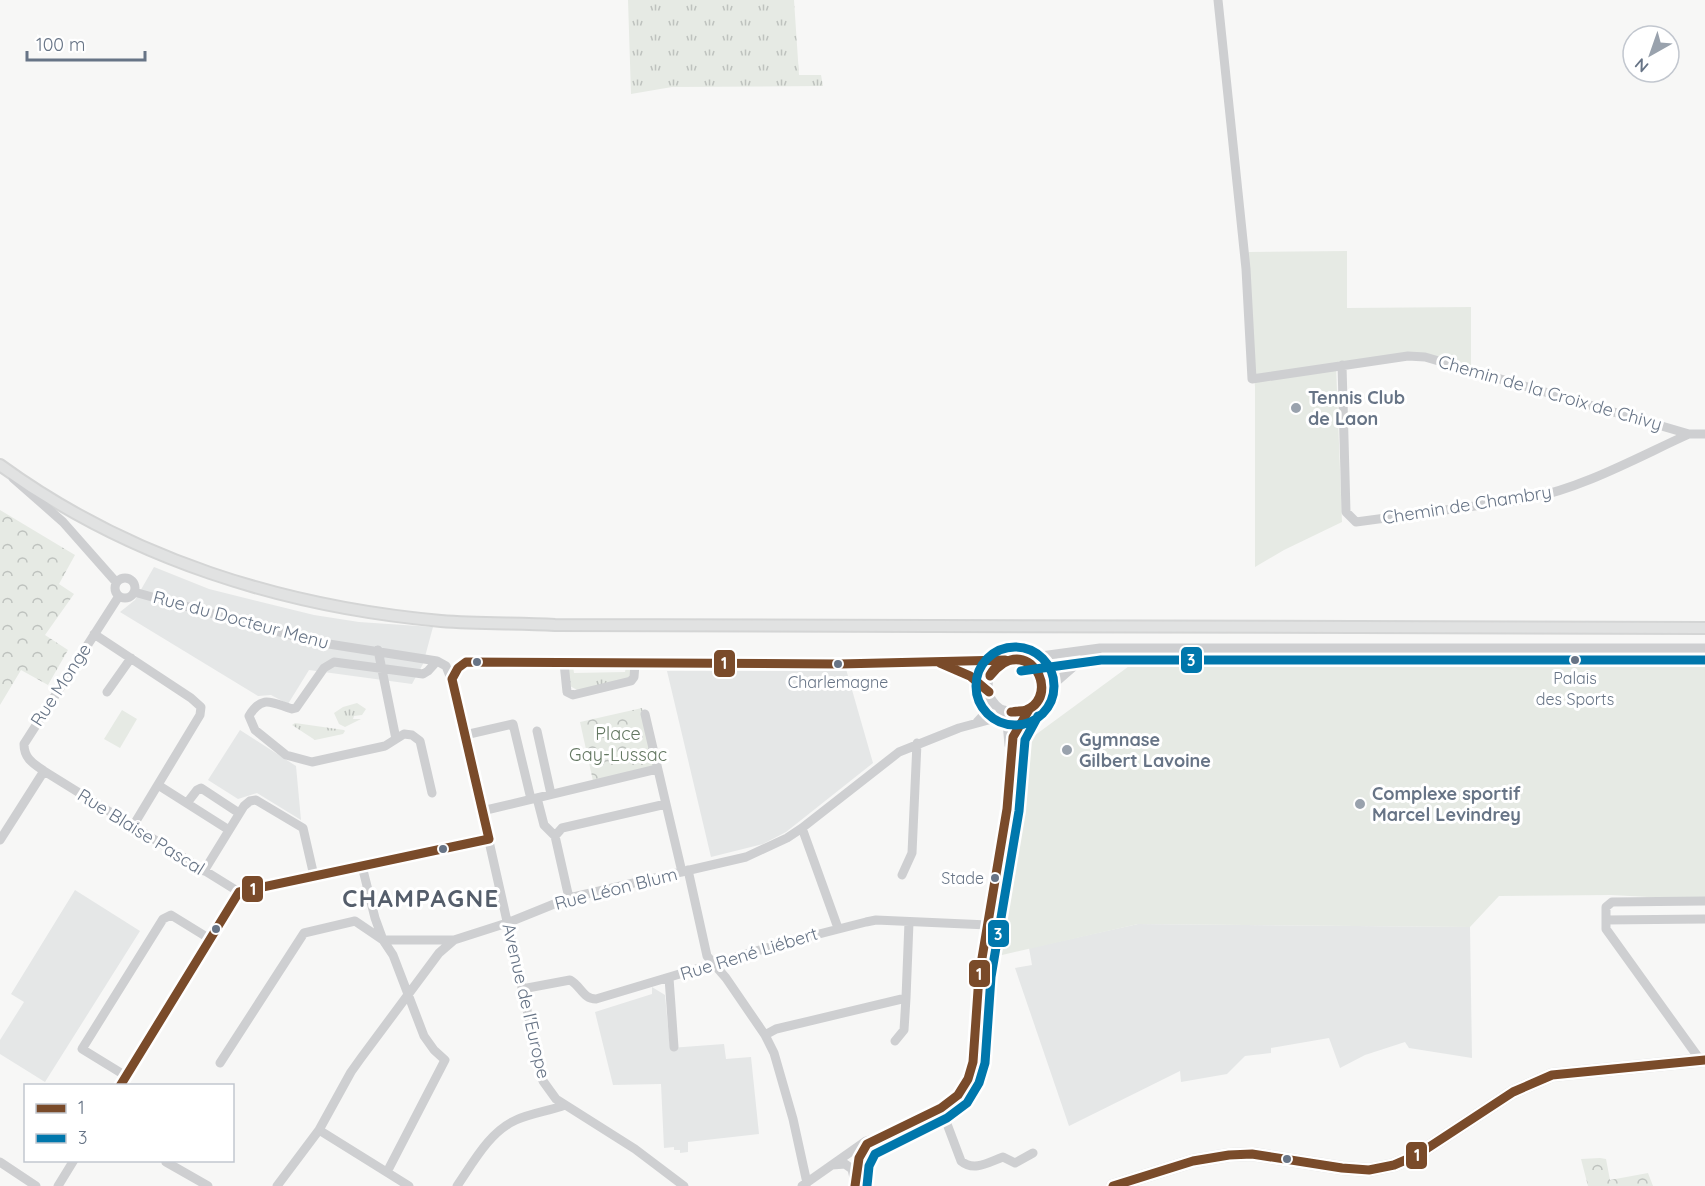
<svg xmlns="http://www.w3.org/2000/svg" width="1705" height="1186" viewBox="0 0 1705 1186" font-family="Quicksand,sans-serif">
	<defs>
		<pattern id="grass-tufts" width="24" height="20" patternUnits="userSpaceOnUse" patternTransform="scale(1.5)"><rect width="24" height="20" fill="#e6eae4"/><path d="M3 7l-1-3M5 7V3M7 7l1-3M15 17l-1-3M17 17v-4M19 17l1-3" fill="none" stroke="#bec2be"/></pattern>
		<pattern id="forest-crowns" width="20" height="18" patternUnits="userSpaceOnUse" patternTransform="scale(1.5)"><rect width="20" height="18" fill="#e6eae4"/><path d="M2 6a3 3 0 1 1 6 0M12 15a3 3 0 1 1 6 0" fill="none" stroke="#bec2be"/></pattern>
	</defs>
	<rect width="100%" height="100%" fill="#f7f7f6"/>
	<path fill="#e5e7e7" d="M154,567L209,589L314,615L359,622L433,627L423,664L412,684L309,670L288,704L271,695L258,696L120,612L135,600Z
		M846,669L873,763L786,832L763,844L711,857L667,671H837Z
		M240,730L296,766L301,820L257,793L238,799L208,780Z
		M75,890L140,931L45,1082L0,1054V1040L24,1002L11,994Z
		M1138,924L1470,927L1472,1058L1409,1048L1405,1042L1365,1055L1340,1068L1329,1038L1271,1048V1053L1245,1056L1227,1074L1181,1082L1180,1071L1069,1126L1015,968L1032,965L1029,948Z
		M652,987L665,995L670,1048L724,1044L726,1059L751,1057L759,1134L688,1142V1152L680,1153V1150H674V1147L664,1148L661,1084L613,1085L595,1012L652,994Z"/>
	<path fill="url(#grass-tufts)" d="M628,0H794L799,75H821L823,86L672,87L631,94Z
		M573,666L574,673L625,672L626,666L630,668L632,674L628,680L579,691L570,686L567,671Z
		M357,703L366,709L362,715L354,716L353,719H361L345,727L339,724L334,713L343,707Z
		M295,723L344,730L345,731L343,734L315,740L292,725Z"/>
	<path fill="url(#forest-crowns)" d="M0,510L75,555L59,584L74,594L45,635L68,650L48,685L21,670L0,705Z
		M642,708L656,766L593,781L580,722Z
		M1600,1158L1606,1159L1610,1180L1648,1173L1653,1186H1588L1581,1159Z"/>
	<path fill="#e6eae4" d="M1347,251V308L1471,307V366L1419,353L1336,365L1342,522L1284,550L1255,567V387L1247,255L1249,252Z
		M1136,661L1619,663L1705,667V900L1611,895L1499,896L1470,927L1138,924L1002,955L994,949L1019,777V753L1023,744Z
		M122,710L137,719L120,748L104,739Z"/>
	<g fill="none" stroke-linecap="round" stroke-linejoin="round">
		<defs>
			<path id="major" d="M0,465C129,559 284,607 441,621C479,624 517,623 555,625L1705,628
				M1113,1186L1193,1161L1229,1155L1252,1154L1342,1168L1369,1170L1394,1165L1417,1155L1513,1092L1552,1075L1705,1060"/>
		</defs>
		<use href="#major" stroke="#d4d5d5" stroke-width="14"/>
		<path stroke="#cecfd1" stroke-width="9" d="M1218,0L1246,269L1252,379L1408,356L1425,357L1689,434H1705
			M1342,365L1346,512L1356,522L1527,499C1585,487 1636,458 1689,434
			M13,478L63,522L116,582
			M115 588a10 10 0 1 1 20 0a10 10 0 1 1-20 0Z
			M134,592L316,642L437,661L446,666L454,686L543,1081L556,1099L635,1149L684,1186
			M119,596L24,744C24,759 34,764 44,771L239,892
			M94,634L191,698L201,707L200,715L133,826
			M378,650L396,739
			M1019,659L1100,648H1705
			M988 686a27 27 0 1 1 54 0a27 27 0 1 1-54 0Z
			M564,663L567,692L573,695L631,681L634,677L635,664
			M943,664L970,676L989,692
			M452,679L458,668L466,662L840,664L1005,660
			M107,692L131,658
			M1041,695L1080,661L1098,650
			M1006,711L1009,745
			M645,714L666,804
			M977,722L989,709L990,696
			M537,731L551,794
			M465,735L513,724L531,799
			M158,785L229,830
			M432,793L420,741L412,735L404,734L385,746L312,762L286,755L255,730L249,716C262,694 272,703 292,709L296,708L324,668L334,662L423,674L428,671L437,661
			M537,798L544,825L555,836L569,898
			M187,803L197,790L201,788L239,813
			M482,811L657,769
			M802,828L838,928
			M555,836L562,828L666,804L682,872
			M0,840L44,771
			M362,866L375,918L383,940L393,955L424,1036L434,1050L445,1060L387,1172
			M688,870L707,956L726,978L765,1035L774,1053L793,1119L807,1183
			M204,871L244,806L250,801L256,800L303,828L314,876
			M902,875L912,853L917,743
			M1606,920L1705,919
			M669,978L674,1047
			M522,989L570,980C581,986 583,999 596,999L780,944L866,922L876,920L988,925
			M765,1035L776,1029L906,998L909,922
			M895,1041L904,1030L906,998
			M1701,1061L1606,929V907L1612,902L1705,901
			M220,1063L304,933L355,921L383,940H454
			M126,1076L82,1049L163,919L171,915L210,939
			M120,1086L239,892L489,839
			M941,1108L961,1161C974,1172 989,1162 1003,1157L1015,1163L1033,1153
			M319,1130L409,1186
			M167,1160L166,1162L208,1186
			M0,1162L36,1186
			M832,1165L845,1164L852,1169L854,1178
			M58,1186L74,1160
			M277,1186L319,1130L351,1072L361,1058L439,953L454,940L507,923L569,898L746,857L787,838L802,828L899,752L959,728L996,718L1004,710
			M457,1186C473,1163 489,1132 516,1120C532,1113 549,1111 565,1105
			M802,1186L866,1141L876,1138L941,1108L958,1095L968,1079L973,1062L979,976L1007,809L1013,737L1026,712L1030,708
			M855,1186C856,1169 856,1153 870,1142"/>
		<use href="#major" stroke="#e1e2e2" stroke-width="10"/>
		<defs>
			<path id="bus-1" d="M940,663L970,676L989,692
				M990,675C995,666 1001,661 1012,660C1042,656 1053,699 1026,710C1022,711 1016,711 1012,712
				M990,676C1032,622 1071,714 1011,712
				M452,679L458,668L466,662L840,664L1005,660
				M452,679L489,839
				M120,1086L239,892L489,839
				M855,1186L859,1158L867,1144L941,1108L958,1095L968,1079L973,1062L979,976L1007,809L1013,737L1030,708
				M1113,1186L1193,1161L1229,1155L1252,1154L1342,1168L1369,1170L1394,1165L1417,1155L1513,1092L1552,1075L1705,1060"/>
			<path id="bus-2" d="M976 686a39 39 0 1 1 78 0a39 39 0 1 1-78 0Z
				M1021,671L1101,660H1705
				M867,1186L869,1166L875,1154L947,1118L967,1103L979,1083L985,1063L991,977L1019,811L1025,740L1038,716"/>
		</defs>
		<use href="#bus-1" stroke="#fff" stroke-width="14"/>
		<use href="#bus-2" stroke="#fff" stroke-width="14"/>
		<use href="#bus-1" stroke="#7a4b2a" stroke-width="9"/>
		<use href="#bus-2" stroke="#0077ac" stroke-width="9"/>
	</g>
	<g fill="#99a2ad" stroke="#fff" stroke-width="2">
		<circle cx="1296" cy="408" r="6"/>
		<circle cx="1067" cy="750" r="6"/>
		<circle cx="1360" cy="804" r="6"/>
	</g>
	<g fill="#677486" stroke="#fff" stroke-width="2">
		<circle cx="1575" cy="660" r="5"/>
		<circle cx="477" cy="662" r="5"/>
		<circle cx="838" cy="664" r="5"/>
		<circle cx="443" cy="849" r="5"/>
		<circle cx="995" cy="878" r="5"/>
		<circle cx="216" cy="929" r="5"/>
		<circle cx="1287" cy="1159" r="5"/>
	</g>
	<g text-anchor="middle" stroke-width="6" stroke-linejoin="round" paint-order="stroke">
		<g font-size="16" fill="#677486" stroke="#fff">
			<text x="1575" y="684">Palais<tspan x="1575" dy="21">des Sports</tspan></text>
			<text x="838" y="688">Charlemagne</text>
			<text x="984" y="884" text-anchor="end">Stade</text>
		</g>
		<g font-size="18" fill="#677486" stroke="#fff">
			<text transform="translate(1550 393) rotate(16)" y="6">Chemin de la Croix de Chivy</text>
			<text transform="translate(1467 505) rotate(-9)" y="6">Chemin de Chambry</text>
			<text transform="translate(241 620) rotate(15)" y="6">Rue du Docteur Menu</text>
			<text transform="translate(61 685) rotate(-57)" y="6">Rue Monge</text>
			<text transform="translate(141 832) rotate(32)" y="6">Rue Blaise Pascal</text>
			<text transform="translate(616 889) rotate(-14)" y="6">Rue Léon Blum</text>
			<text transform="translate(749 954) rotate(-17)" y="6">Rue René Liébert</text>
			<text transform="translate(526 1001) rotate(77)" y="6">Avenue de l'Europe</text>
		</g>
		<g font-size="18" font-weight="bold" fill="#677486" stroke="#fff" text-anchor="start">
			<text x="1308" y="404">Tennis Club<tspan x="1308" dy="21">de Laon</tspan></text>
			<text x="1079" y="746">Gymnase<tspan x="1079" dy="21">Gilbert Lavoine</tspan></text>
			<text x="1372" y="800">Complexe sportif<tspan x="1372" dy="21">Marcel Levindrey</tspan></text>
		</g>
		<g font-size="18" fill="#647862" stroke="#fff">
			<text x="618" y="740">Place<tspan x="618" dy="21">Gay-Lussac</tspan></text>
		</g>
		<g font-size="24" font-weight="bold" letter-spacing="1.5" fill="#555e6b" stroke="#fff">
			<text x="421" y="907">CHAMPAGNE</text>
		</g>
	</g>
	<g stroke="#fff" stroke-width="2">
		<rect x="1180" y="646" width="23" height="28" rx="6" fill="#0077ac"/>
		<rect x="713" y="649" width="23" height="29" rx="6" fill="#7a4b2a"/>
		<rect x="241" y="875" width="23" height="28" rx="6" fill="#7a4b2a"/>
		<rect x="987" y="919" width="23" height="29" rx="6" fill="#0077ac"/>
		<rect x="968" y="959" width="23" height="29" rx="6" fill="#7a4b2a"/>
		<rect x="1405" y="1141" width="23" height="29" rx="6" fill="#7a4b2a"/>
	</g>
	<g font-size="16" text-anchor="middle" font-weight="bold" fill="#fff">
		<text x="1191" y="666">3</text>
		<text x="724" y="669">1</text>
		<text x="253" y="895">1</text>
		<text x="998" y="940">3</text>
		<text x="979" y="980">1</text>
		<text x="1417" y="1161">1</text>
	</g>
	<rect x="24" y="1084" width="210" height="78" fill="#ffffff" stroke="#c2c7cf" stroke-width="1.5"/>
	<rect x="36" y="1104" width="30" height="9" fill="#7a4b2a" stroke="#c2c7cf" stroke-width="1.5"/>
	<text x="78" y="1114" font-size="18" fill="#677486">1</text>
	<rect x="36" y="1134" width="30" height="9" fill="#0077ac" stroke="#c2c7cf" stroke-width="1.5"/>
	<text x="78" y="1144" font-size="18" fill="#677486">3</text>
	<g transform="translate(1651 54) rotate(220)"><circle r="28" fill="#ffffff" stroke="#c2c7cf" stroke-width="1.5"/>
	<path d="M0-4.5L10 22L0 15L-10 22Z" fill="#99a2ad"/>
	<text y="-9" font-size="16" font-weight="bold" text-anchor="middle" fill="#677486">N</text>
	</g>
	<path d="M27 51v9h118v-9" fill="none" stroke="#677486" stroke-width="3"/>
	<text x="36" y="51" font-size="18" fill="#677486" stroke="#ffffff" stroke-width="4.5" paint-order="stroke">100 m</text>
</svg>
